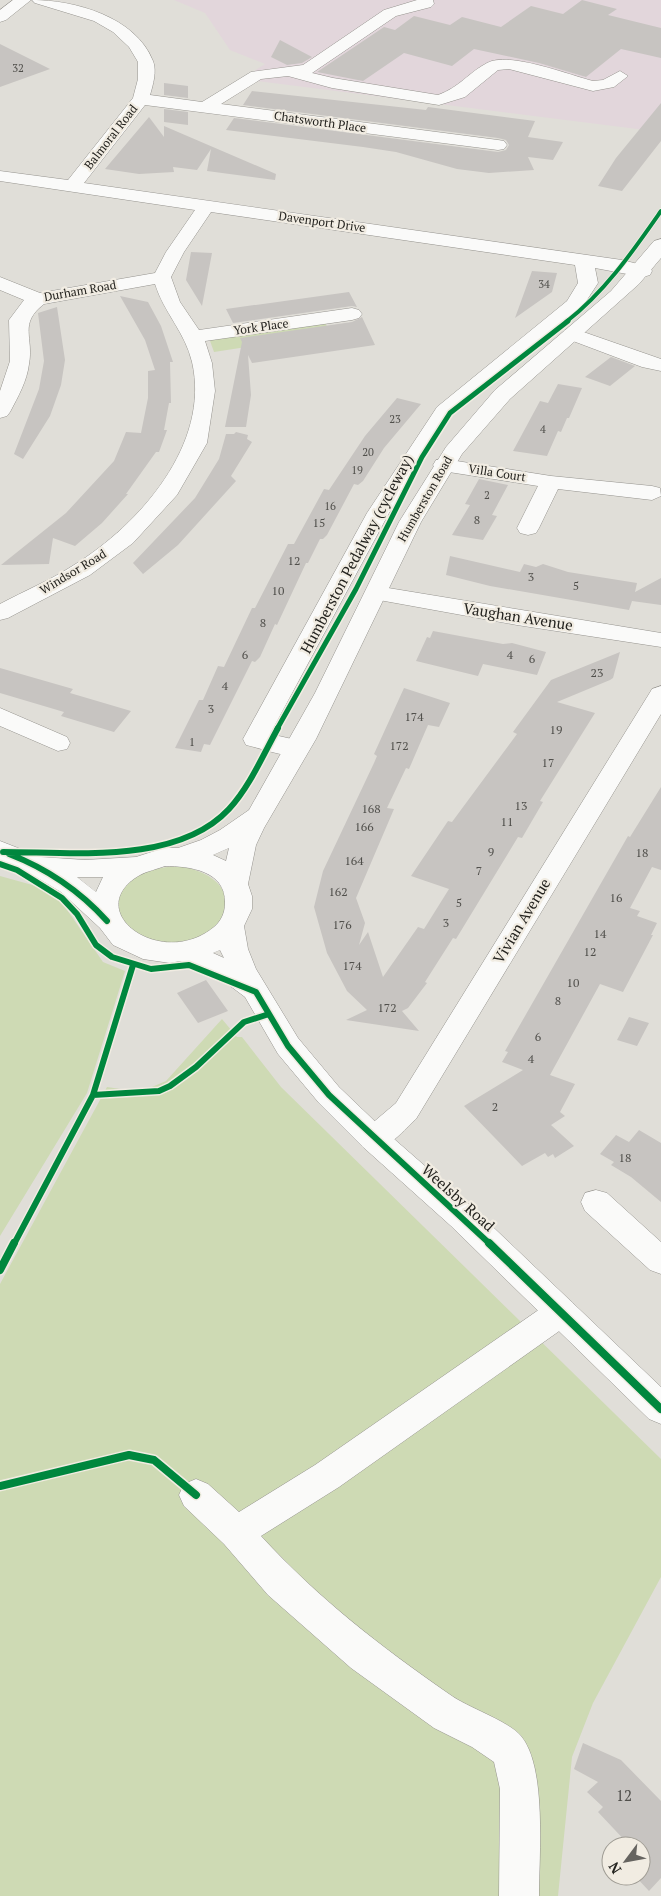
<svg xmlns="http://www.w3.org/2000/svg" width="661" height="1896" viewBox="0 0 661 1896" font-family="'PT Serif',serif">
	<rect width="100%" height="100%" fill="#e0ded8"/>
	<path fill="#e2d6db" d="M174,0H661V132L257,81L212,98L265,64L230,50L205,13Z"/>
	<path fill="#cedab4" d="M324,321L331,334L214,352L209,338Z
		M179,866C254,879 232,943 167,943C156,943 141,936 130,932L116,908C123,875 148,868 179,866Z
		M0,876L36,886L61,901L103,962L125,971L87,1093L0,1236Z
		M222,1019L237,1037H242L281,1087L661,1459V1577L593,1703L572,1757L558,1896H0V1284L107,1087L140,1092L166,1081Z"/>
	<path fill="#c7c4c1" d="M582,0L617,9L608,15L661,28V58L621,49L586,77L539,63L474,49L452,66L404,53L363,81L317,72L384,27L395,30L414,16L450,25L462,17L501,27L531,6L563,14Z
		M280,40L312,57L302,63L287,65L271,57Z
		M0,44L50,69L0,87Z
		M164,83L188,86V98L164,95Z
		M252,91L426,110L428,107L535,121L528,137L563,142L553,160L528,157L534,170L489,173L457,169L396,152L363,147L226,130L234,118L498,152L506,150L509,145L506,140L498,138L243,105Z
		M661,103V141L622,191L598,186L616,158Z
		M164,109L188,112V125L164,122Z
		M149,117L164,137V126L276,174L275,180L207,171L211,149L197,170L173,167L174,172L139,174L105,169Z
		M191,252L212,253L202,306L186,280Z
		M532,271L557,273L552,292L515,318Z
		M349,292L357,307L352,306L233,323L226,309Z
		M120,296L148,302L161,326L173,362H170L171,403H169L164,430H167L159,452H156L126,494H128L102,523L75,546L53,538L49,564L1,565L66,513L114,461L126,432L141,433L148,398V371L155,370L145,340Z
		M57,307L65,360L61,385L50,416L23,459L14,454L39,389L44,361L38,313Z
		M362,317L375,345L252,363L248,355L251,395L246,427H225L242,342L240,338L352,322Z
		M611,357L635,366L610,386L585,377Z
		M558,384L582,388L569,418H567L561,432L558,431L547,456L513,451L540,401L548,403Z
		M397,398L421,404L384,448L363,481L358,485L354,484L327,535L323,539H320L308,563H306L277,625L275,624L260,657L255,662L252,661L210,745L204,744L201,752L175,748L199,700H203L218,666L224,667L252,608H255L288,544H294L324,489L329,490L365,436Z
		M236,432L248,435L247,439L252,442L231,476L236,481L178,545L143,574L133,563L195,498L219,459L226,434H234Z
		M479,479L508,485L492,515L497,516L483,540L452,535L470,505L465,504Z
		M450,556L520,572L524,564L536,567L543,564L568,572L637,583L635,592L661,578V605L632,601L629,610L490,586L446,575Z
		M433,631L503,644L512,643L546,652L537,675L483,664L478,676L416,661L427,637L430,638Z
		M620,652L613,678L610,680L557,702L595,713L540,801L543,802L522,838L518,837L456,939L453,938L425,982L427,983L408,1008L402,1011L419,1031L346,1020L367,1010L347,991L327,953L314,907L323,871L374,763L377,756L374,754L404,688L450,703L439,727L428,725L409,769L406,768L387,808L394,809L356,898L365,923L359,945L368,932L383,977L418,927L424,929L449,889L411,876L448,821L452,822L517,734L513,732L551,680Z
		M0,668L73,689L70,693L131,711L114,732L61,716L64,712L0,693Z
		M661,787V870L652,867L630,908L640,911L637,916L657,923L651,935H653L623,992L600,984L550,1075L575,1084L560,1112L565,1116L551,1125L574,1146L555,1158L553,1154L548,1157L545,1153L522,1166L464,1106L523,1070L502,1062L508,1052L505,1051L628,836L630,837Z
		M206,980L228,1011L198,1023L177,993Z
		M629,1017L649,1023L637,1046L617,1040Z
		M639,1130L661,1143V1202L631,1177L611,1165L614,1162L600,1154L616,1135L629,1142Z
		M583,1743L621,1760L661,1801V1878L649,1891L635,1876H641V1846H630L598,1812L603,1807L587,1792L598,1782L574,1769Z"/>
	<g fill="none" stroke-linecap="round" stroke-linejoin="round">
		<defs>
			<path id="minor" d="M13,0H31L6,20L0,22V10Z
				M32,0C75,0 136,17 153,61C157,71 153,85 150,95L202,102L251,72L303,65L384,10L417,0H433L434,4L431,7L396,16L312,73L333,78L438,95C460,87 468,73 487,63C508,51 569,75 593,81L603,80L620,71L628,76L614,87L593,91L509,69L498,70L465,97L439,105L332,88L288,76L261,79L221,104L498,140L504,141L507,145L504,149L498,150L145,105L84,183L622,260L650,267L652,271L650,275L643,277L595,268L598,283L581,309L452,415L389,513L270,734L305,742L308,748L305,754C287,759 264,749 246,745L243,739L367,513L437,407L567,301L578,283L575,265L211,212L184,252L171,277L180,302L199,330L352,308L359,310L362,314L359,318L352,320L205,341L212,363L215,391L207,443L177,495L133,543L90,575L8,618L0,620V604C24,591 51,580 74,565C139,525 211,444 192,362C185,332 164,313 155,284L44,304C18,324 34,337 29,364C27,381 18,397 10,412L7,416L0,418V391L10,361L9,320L24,300L0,290V277L40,293L155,273L166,252L195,210L0,181V171L68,180L133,98L138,79V62L129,47L113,32L94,21L35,3Z
				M572,328L661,359V371L642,367L565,338L562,334L565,330Z
				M444,459L551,476L652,486L660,488L661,496L652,500L558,489L539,528L536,533L528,535L520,533L517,528L538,486L436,470L433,465L436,460Z
				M376,586L661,633V647L517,625L368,598L365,593L368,588Z
				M661,686V714L416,1119C400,1133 386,1155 363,1147L359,1139L363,1131L396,1103L649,694L652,689Z
				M0,708L67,737L70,743L67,749L58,751L0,726Z
				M596,1190L607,1193L661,1242V1274L650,1270L585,1211L581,1202L585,1193Z
				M561,1298L572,1302L577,1312L572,1322L339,1487L261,1536C319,1599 380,1646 449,1694C468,1708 507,1720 521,1736C547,1767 539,1856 539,1896H499L500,1789L494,1762L472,1747L434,1728L351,1668L268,1595L224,1544L184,1506L179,1495L184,1484L196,1479L208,1484L239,1512L315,1465L550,1302Z"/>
			<path id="major" d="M661,239V258L639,284L510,399L462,454L421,522L316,739L264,828L256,845L248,884L252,896V909L244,926L248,949L256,969L298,1038L339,1087L385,1131L473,1208L661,1387V1424L649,1419L451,1226L363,1147L319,1103L278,1054L245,997L225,982L180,961L170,963L143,959L113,945L100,928L61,892L36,877L0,860V841L41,857L85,860L136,857L164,848H178L201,840L220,830L249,810L315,693L399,522L446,447L495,390L611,291L654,241ZM229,848L226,861L213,855ZM165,866C190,866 226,871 225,903C225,913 221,921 214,927C161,971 79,910 140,875C147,871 158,869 165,866ZM77,877H103L96,892ZM220,950L224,958L213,953Z"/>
		</defs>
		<use href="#minor" stroke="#95938e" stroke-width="1"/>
		<use href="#major" stroke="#95938e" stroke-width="1"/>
		<use href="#minor" fill="#fafaf9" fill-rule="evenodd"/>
		<use href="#major" fill="#fafaf9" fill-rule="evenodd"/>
		<defs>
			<path id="cycleway-far3" d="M566,322C605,292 633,251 661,211"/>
			<path id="cycleway-far2" d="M277,729L356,589L422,457L450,413L568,321"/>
			<path id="cycleway-far1" d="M3,852C72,852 177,865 229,809C250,786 263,755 278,728
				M9,854C48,869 79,890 107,921
				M0,864L17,870L62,898L77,914L96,945L112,957L151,969L189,965L256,992L288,1046L329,1095L490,1244
				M93,1095L159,1091L170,1086L196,1067L244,1022L269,1014
				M14,1244L93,1095L133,965"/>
			<path id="cycleway" d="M489,1243L661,1409
				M0,1270L14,1243
				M0,1486L129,1455L154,1460L196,1495"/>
		</defs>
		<use href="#cycleway-far3" stroke="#f1ece2" stroke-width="5.5"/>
		<use href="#cycleway-far2" stroke="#f1ece2" stroke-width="8"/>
		<use href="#cycleway-far1" stroke="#f1ece2" stroke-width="9"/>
		<use href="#cycleway" stroke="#f1ece2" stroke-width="11"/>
		<use href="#cycleway-far3" stroke="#00873e" stroke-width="4"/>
		<use href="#cycleway-far2" stroke="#00873e" stroke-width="5"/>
		<use href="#cycleway-far1" stroke="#00873e" stroke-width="6"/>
		<use href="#cycleway" stroke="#00873e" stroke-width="8"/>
	</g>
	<g text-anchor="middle" stroke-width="4.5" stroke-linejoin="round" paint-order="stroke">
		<g font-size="11" fill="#504f4b">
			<text x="18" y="72">32</text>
			<text x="544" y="288">34</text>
			<text x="395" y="423">23</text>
			<text x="543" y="433">4</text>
			<text x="368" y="456">20</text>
			<text x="357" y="474">19</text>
			<text x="487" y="499">2</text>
			<text x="330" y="510">16</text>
		</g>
		<g font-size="12" fill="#24231f" stroke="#f1ece2">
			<text transform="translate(320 122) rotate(8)" y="4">Chatsworth Place</text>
			<text transform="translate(111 137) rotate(-52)" y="4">Balmoral Road</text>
			<text transform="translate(322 222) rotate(8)" y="4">Davenport Drive</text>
			<text transform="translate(80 291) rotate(-10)" y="4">Durham Road</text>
			<text transform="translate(261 327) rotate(-8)" y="4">York Place</text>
			<text transform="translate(497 473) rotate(9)" y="4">Villa Court</text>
			<text transform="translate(425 499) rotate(-60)" y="4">Humberston Road</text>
			<text transform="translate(73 572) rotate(-31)" y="4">Windsor Road</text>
		</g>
		<g font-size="12" fill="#504f4b">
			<text x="477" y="524">8</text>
			<text x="319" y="527">15</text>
			<text x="294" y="565">12</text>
			<text x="531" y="581">3</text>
			<text x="576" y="590">5</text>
			<text x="278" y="595">10</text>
			<text x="263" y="627">8</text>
			<text x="245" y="659">6</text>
			<text x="510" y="659">4</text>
			<text x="532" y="663">6</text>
			<text x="597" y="677">23</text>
			<text x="225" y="690">4</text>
			<text x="211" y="713">3</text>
			<text x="414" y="721">174</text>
			<text x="556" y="734">19</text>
			<text x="192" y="746">1</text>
			<text x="399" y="750">172</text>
			<text x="548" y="767">17</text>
			<text x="521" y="810">13</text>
			<text x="371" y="813">168</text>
			<text x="507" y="826">11</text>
			<text x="364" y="831">166</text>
			<text x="491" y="856">9</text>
			<text x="642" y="857">18</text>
			<text x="354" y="865">164</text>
			<text x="479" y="875">7</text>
			<text x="338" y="896">162</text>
			<text x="616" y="902">16</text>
			<text x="459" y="907">5</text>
			<text x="446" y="927">3</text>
			<text x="342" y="929">176</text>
			<text x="600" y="938">14</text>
			<text x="590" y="956">12</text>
			<text x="352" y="970">174</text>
			<text x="573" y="987">10</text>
			<text x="558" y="1005">8</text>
			<text x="387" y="1012">172</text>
			<text x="538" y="1041">6</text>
			<text x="531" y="1063">4</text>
			<text x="495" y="1111">2</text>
			<text x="625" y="1162">18</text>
		</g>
		<g font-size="15" fill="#24231f" stroke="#f1ece2">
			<text transform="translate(357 554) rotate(-62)" y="5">Humberston Pedalway (cycleway)</text>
			<text transform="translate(518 617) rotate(9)" y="5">Vaughan Avenue</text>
			<text transform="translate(522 921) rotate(-59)" y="5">Vivian Avenue</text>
			<text transform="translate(458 1198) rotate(42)" y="5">Weelsby Road</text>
		</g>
		<g font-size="15" fill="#504f4b">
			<text x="624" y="1801">12</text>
		</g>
	</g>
	<g transform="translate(626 1861) rotate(238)"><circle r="24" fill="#f1ece2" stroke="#9f9c94"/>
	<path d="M0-4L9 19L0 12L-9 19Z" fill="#666460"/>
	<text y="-8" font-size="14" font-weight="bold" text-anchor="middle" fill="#24231f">N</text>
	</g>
</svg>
